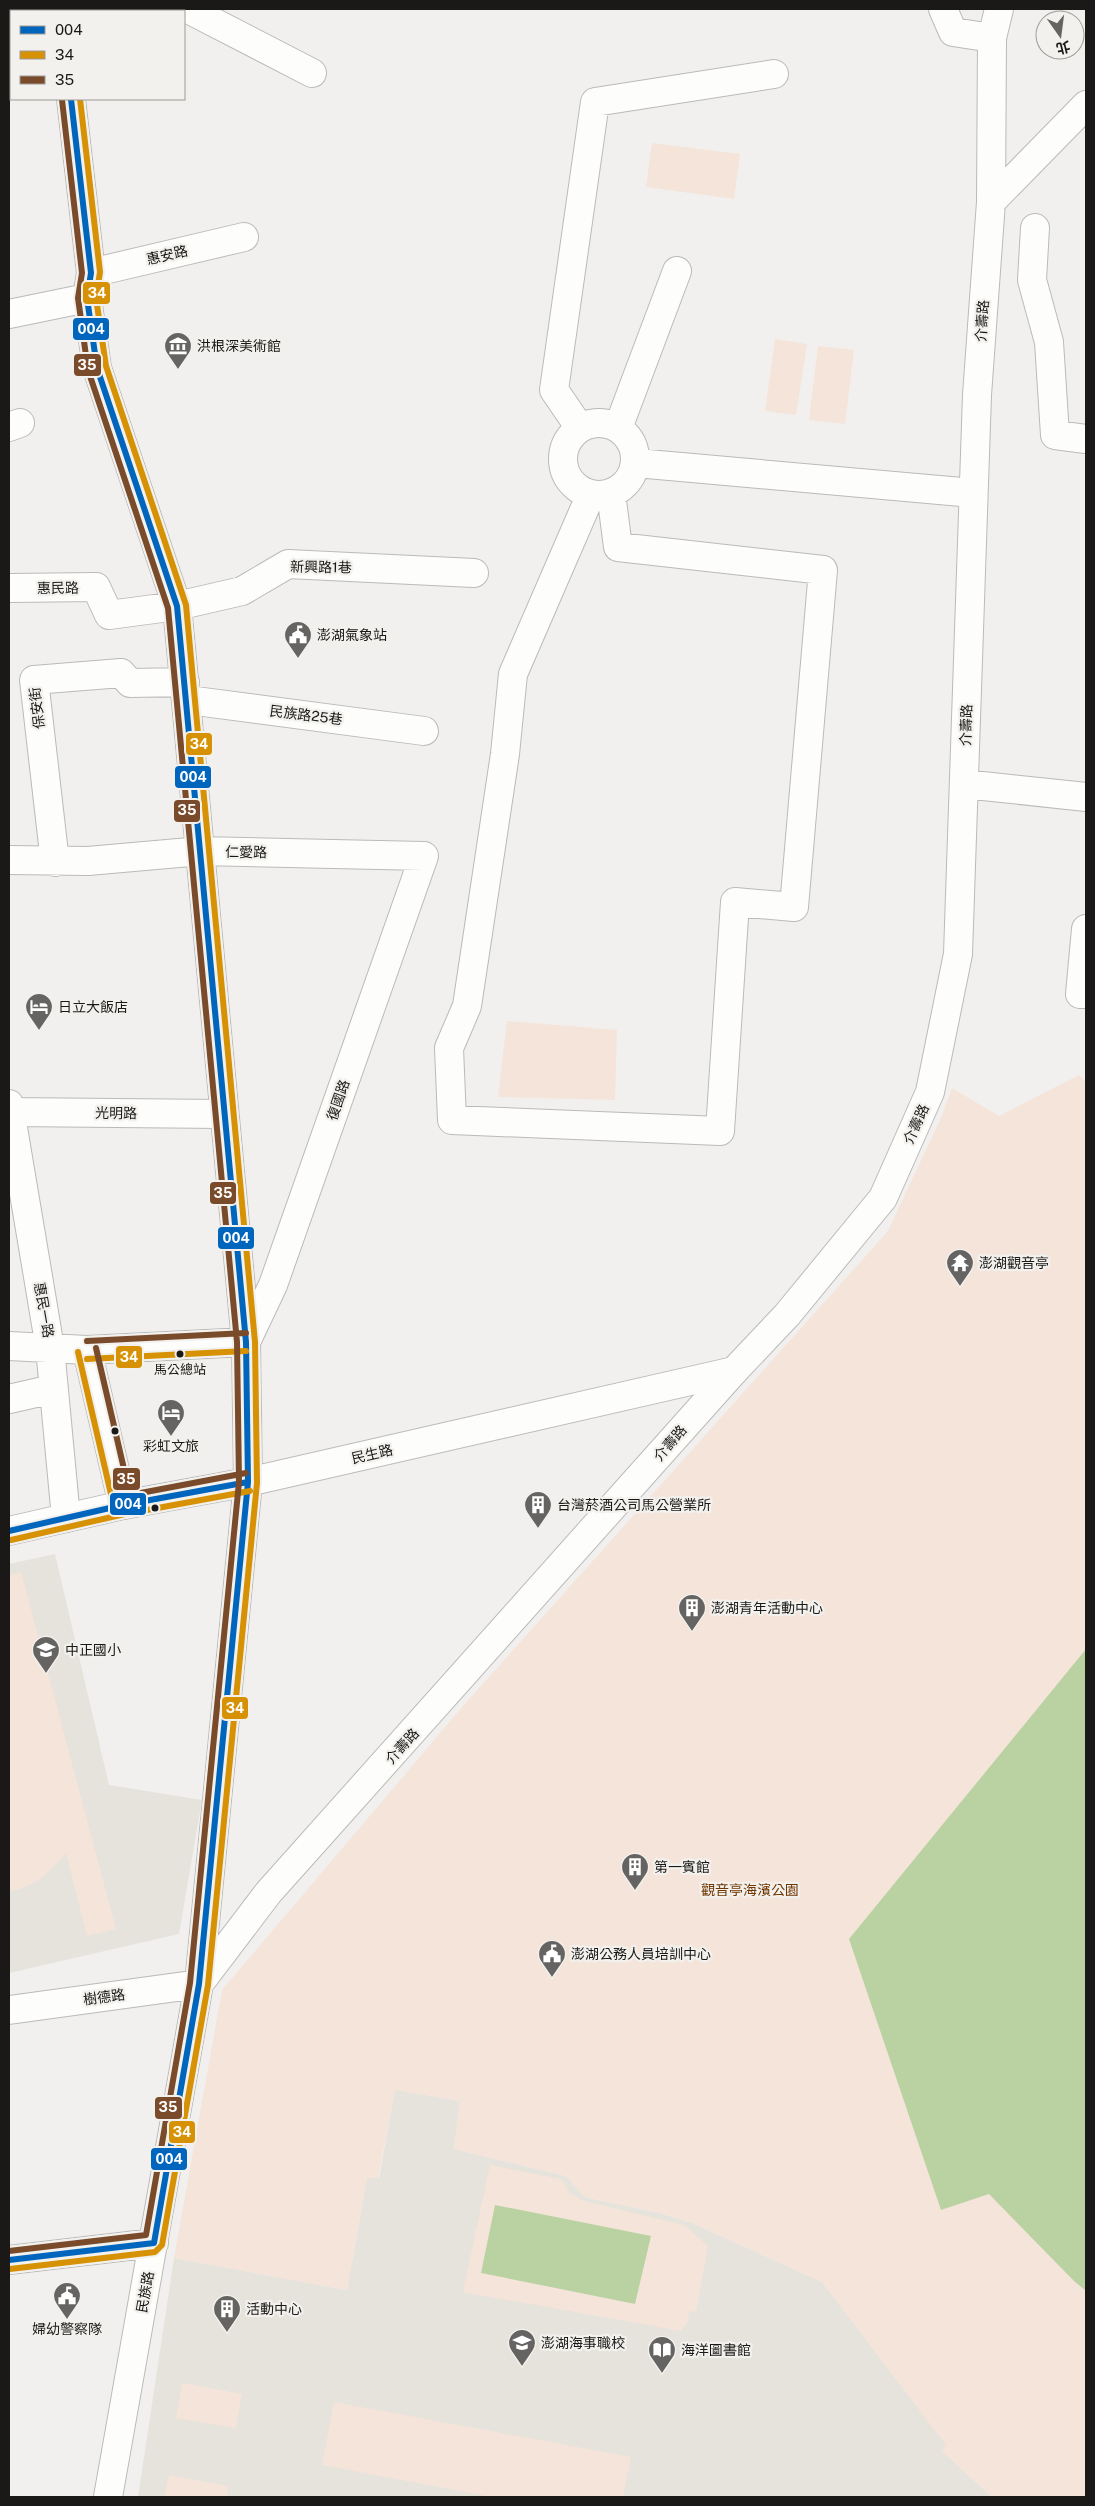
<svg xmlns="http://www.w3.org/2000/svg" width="1095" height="2506" viewBox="0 0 1095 2506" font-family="'Public Sans','Noto Sans TC',sans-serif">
	<rect width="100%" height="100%" fill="#f1f0ee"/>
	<path fill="#e6e3dc" d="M55,1554L109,1785L202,1800L179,1934L9,1973V1564Z
		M395,2089L460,2101L454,2149L566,2176L585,2197L660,2213L692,2223L822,2282L947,2445L942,2451L992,2497H138L174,2258L347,2290L367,2178H379Z"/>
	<path fill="#f5e4da" d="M652,143L740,154L734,199L646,187Z
		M775,339L807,344L796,415L765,411Z
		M818,346L854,350L845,424L809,420Z
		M507,1021L617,1030L615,1100L498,1097Z
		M1079,1075L1086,1083V2497H992L942,2451L946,2445L822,2282L692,2223L660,2213L585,2197L566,2176L454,2149L460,2101L395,2090L378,2178H367L347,2290L174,2258L222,1990L463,1706L888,1231L940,1120L952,1088L999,1116Z
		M21,1572L116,1929L87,1936L66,1853C49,1872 35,1888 9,1891V1575Z
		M490,2165L561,2179L570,2193L584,2201L684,2225L708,2246L696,2312L689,2311L688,2322L681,2331L463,2292Z
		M182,2383L242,2394L236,2428L176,2418Z
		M334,2402L631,2457L623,2497H492L322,2465Z
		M169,2475L228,2486L227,2497H164Z"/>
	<path fill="#bad2a2" d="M1086,1649V2291L1074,2281L989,2194L941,2210L849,1939Z
		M495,2205L651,2236L635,2304L481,2273Z"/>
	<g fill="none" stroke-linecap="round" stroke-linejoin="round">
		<defs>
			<path id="minor" d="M57,9V11
				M188,9L312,73
				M943,9L953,32L992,38
				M125,11L128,9
				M9,71L11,70
				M71,99L91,273L87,298L97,368L177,606L246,1342L248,1482L199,1984L108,2497
				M991,202L1086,105
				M1035,228L1032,280L1049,342L1055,435L1086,439
				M91,273L244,237
				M9,314L87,298
				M563 459a36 36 0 1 1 72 0a36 36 0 1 1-72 0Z
				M9,427L20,423
				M580,428L554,390L595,102L774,74
				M618,428L677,271
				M636,463L973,493
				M591,494L513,674L505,754L467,1006L449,1048L452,1120L720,1131L735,902L794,907L823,570L618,547L611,493
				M9,588L96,587L109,615L177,606L242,591L288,564L474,573
				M188,700L424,731
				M964,784L1086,797
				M9,860L88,861L201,851L424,856L273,1285L246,1342
				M55,862L34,680L121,673L130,683L185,682
				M1086,929L1080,994H1086
				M9,1104L50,1348L66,1518
				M9,1112L223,1114
				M9,1346L87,1350L246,1342
				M87,1350L123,1505
				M9,1399L53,1389
				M9,2010L199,1984L268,1893L734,1371L787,1315L883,1198L930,1092L958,954L977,395L991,202L992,38L999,9
				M9,2260L154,2243"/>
			<path id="major" d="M9,1531L123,1505L248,1482L734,1371"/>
		</defs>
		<use href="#minor" stroke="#bbbab9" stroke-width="30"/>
		<use href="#major" stroke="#bbbab9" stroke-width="30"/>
		<use href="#minor" stroke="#fdfdfc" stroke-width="28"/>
		<use href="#major" stroke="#fdfdfc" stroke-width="28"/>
		<defs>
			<path id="bus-1" d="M9,1531L123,1505L248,1482
				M9,2260L154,2243L199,1984L248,1482L246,1342L177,606L97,368L87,298L91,273L71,99"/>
			<path id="bus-2" d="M78,1352L114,1507
				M87,1359L246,1351
				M11,1540L125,1514L250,1491
				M10,2269L155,2252L162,2245L208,1985L257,1483L255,1342L186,605L106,366L96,298L100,272L80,99"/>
			<path id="bus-3" d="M87,1341L246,1333
				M96,1348L130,1495L246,1473
				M9,2251L146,2235L190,1983L239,1482L237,1342L168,608L88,370L78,298L82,273L62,100"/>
		</defs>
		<use href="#bus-1" stroke="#f2f1ed" stroke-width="10"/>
		<use href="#bus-2" stroke="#f2f1ed" stroke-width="10"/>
		<use href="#bus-3" stroke="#f2f1ed" stroke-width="10"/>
		<use href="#bus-1" stroke="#0065bd" stroke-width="6"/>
		<use href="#bus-2" stroke="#d69104" stroke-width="6"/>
		<use href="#bus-3" stroke="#7a4b2a" stroke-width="6"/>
	</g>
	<defs>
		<symbol id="museum-pin" viewBox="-11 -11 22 30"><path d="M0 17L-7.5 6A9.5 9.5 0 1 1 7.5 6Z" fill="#656463" stroke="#f2f1ed"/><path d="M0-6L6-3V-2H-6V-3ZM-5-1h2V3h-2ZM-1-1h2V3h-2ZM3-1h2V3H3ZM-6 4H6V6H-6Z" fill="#fff"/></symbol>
		<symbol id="civic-pin" viewBox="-11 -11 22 30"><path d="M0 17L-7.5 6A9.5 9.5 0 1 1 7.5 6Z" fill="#656463" stroke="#f2f1ed"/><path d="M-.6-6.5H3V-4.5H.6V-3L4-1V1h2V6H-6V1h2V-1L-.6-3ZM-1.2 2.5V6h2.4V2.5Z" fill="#fff"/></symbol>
		<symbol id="hotel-pin" viewBox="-11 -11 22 30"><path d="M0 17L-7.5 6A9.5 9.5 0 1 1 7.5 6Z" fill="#656463" stroke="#f2f1ed"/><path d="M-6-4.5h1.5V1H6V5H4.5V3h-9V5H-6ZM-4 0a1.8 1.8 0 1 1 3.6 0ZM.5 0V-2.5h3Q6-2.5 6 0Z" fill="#fff"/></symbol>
		<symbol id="temple-pin" viewBox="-11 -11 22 30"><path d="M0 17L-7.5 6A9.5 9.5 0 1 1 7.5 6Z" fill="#656463" stroke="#f2f1ed"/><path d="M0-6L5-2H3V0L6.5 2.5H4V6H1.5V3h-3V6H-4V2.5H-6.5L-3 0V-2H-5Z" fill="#fff"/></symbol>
		<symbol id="building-pin" viewBox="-11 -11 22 30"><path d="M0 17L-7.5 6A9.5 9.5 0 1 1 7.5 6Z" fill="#656463" stroke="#f2f1ed"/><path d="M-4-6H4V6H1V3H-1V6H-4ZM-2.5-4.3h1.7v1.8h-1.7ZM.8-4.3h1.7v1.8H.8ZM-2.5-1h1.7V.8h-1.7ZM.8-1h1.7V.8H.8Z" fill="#fff"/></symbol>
		<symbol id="school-pin" viewBox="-11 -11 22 30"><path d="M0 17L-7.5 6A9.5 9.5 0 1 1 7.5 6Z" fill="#656463" stroke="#f2f1ed"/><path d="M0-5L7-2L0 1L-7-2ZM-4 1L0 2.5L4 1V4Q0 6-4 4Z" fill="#fff"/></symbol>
		<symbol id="library-pin" viewBox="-11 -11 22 30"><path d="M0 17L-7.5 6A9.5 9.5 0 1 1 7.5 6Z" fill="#656463" stroke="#f2f1ed"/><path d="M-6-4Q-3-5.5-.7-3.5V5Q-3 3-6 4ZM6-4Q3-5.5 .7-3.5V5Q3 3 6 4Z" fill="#fff"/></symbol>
	</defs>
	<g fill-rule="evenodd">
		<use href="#museum-pin" x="162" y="330" width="32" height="43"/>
		<use href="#civic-pin" x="282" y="619" width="32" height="43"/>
		<use href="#hotel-pin" x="23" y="991" width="32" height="43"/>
		<use href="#temple-pin" x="944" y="1247" width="32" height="43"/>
		<use href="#hotel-pin" x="155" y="1397" width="32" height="43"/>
		<use href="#building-pin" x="522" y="1489" width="32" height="43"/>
		<use href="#building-pin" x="676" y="1592" width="32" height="43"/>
		<use href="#school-pin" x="30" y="1634" width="32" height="43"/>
		<use href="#building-pin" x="619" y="1851" width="32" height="43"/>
		<use href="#civic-pin" x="536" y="1938" width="32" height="43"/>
		<use href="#civic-pin" x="51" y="2280" width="32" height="43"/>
		<use href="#building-pin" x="211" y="2293" width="32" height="43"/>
		<use href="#school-pin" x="506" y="2327" width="32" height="43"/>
		<use href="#library-pin" x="646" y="2334" width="32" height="43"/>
	</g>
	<g fill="#1a1918" stroke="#f2f1ed" stroke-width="2">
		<circle cx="180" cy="1354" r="4.5"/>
		<circle cx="115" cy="1431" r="4.5"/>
		<circle cx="155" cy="1508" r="4.5"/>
	</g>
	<g text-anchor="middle" stroke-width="4.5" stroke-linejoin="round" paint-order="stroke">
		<g font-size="13" fill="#1a1918" stroke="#f2f1ed">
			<text x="180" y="1374">馬公總站</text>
		</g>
		<g font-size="14" fill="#1a1918" stroke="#f2f1ed">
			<text transform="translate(167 255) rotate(-13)" y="5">惠安路</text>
			<text transform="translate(982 321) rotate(-86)" y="5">介壽路</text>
			<text transform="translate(321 567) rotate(1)" y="5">新興路1巷</text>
			<text transform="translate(58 588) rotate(-1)" y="5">惠民路</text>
			<text transform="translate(37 708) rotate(-97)" y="5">保安街</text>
			<text transform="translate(306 715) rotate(7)" y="5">民族路25巷</text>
			<text transform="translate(966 725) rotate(-88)" y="5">介壽路</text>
			<text transform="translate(246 852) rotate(1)" y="5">仁愛路</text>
			<text transform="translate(338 1100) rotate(-71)" y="5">復國路</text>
			<text transform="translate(116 1113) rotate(1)" y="5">光明路</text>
			<text transform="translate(916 1124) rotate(-66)" y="5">介壽路</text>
			<text transform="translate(44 1310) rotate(80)" y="5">惠民一路</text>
			<text transform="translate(670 1443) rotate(-49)" y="5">介壽路</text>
			<text transform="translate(372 1454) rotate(-13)" y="5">民生路</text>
			<text transform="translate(402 1746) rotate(-48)" y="5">介壽路</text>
			<text transform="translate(104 1997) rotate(-8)" y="5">樹德路</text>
			<text transform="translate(145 2292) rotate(-80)" y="5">民族路</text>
		</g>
		<g font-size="14" fill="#1a1918" stroke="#f2f1ed" text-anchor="start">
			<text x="197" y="351">洪根深美術館</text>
			<text x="317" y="640">澎湖氣象站</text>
			<text x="58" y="1012">日立大飯店</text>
			<text x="979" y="1268">澎湖觀音亭</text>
			<text x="171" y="1451" text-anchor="middle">彩虹文旅</text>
			<text x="557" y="1510">台灣菸酒公司馬公營業所</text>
			<text x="711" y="1613">澎湖青年活動中心</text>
			<text x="65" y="1655">中正國小</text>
			<text x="654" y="1872">第一賓館</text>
			<text x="571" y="1959">澎湖公務人員培訓中心</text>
			<text x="246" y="2314">活動中心</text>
			<text x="67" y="2334" text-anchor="middle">婦幼警察隊</text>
			<text x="541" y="2348">澎湖海事職校</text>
			<text x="681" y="2355">海洋圖書館</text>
		</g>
		<g font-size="14" fill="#723600" stroke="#f2f1ed">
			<text x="750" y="1895">觀音亭海濱公園</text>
		</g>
	</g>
	<g stroke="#f2f1ed" stroke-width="2">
		<rect x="82" y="281" width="29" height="24" rx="5" fill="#d69104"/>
		<rect x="72" y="317" width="38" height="24" rx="5" fill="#0065bd"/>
		<rect x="73" y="353" width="29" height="24" rx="5" fill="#7a4b2a"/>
		<rect x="185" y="732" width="28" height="24" rx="5" fill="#d69104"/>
		<rect x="174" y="765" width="38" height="24" rx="5" fill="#0065bd"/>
		<rect x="173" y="799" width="28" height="24" rx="5" fill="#7a4b2a"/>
		<rect x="209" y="1181" width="28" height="24" rx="5" fill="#7a4b2a"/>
		<rect x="217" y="1226" width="38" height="24" rx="5" fill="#0065bd"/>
		<rect x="115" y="1345" width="28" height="24" rx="5" fill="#d69104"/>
		<rect x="112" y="1467" width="29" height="24" rx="5" fill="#7a4b2a"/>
		<rect x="109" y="1492" width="38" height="24" rx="5" fill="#0065bd"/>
		<rect x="221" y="1696" width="28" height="24" rx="5" fill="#d69104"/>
		<rect x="154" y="2096" width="29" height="24" rx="5" fill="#7a4b2a"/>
		<rect x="168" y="2120" width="28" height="24" rx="5" fill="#d69104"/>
		<rect x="150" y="2147" width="38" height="24" rx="5" fill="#0065bd"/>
	</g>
	<g font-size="14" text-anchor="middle" font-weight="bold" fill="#fff">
		<text x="97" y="298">34</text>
		<text x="91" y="334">004</text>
		<text x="87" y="370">35</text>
		<text x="199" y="749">34</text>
		<text x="193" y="782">004</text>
		<text x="187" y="815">35</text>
		<text x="223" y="1198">35</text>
		<text x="236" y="1243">004</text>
		<text x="129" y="1362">34</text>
		<text x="126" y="1484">35</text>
		<text x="128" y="1509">004</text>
		<text x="235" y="1713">34</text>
		<text x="168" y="2112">35</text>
		<text x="182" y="2137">34</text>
		<text x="169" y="2164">004</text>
	</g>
	<rect width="1095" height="2506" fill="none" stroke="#1a1918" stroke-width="20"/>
	<rect x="10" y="10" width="175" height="90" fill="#f2f1ed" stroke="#9c9b98"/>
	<rect x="20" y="26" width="25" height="8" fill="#0065bd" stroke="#9c9b98"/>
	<text x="55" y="35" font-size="15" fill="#1a1918">004</text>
	<rect x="20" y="51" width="25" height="8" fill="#d69104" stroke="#9c9b98"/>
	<text x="55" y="60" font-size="15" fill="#1a1918">34</text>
	<rect x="20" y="76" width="25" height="8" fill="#7a4b2a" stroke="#9c9b98"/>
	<text x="55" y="85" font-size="15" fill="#1a1918">35</text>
	<g transform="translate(1060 35) rotate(166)"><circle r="24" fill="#f2f1ed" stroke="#9c9b98"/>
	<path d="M0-4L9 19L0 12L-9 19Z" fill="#656463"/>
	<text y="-8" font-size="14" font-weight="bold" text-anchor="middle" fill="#1a1918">北</text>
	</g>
</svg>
